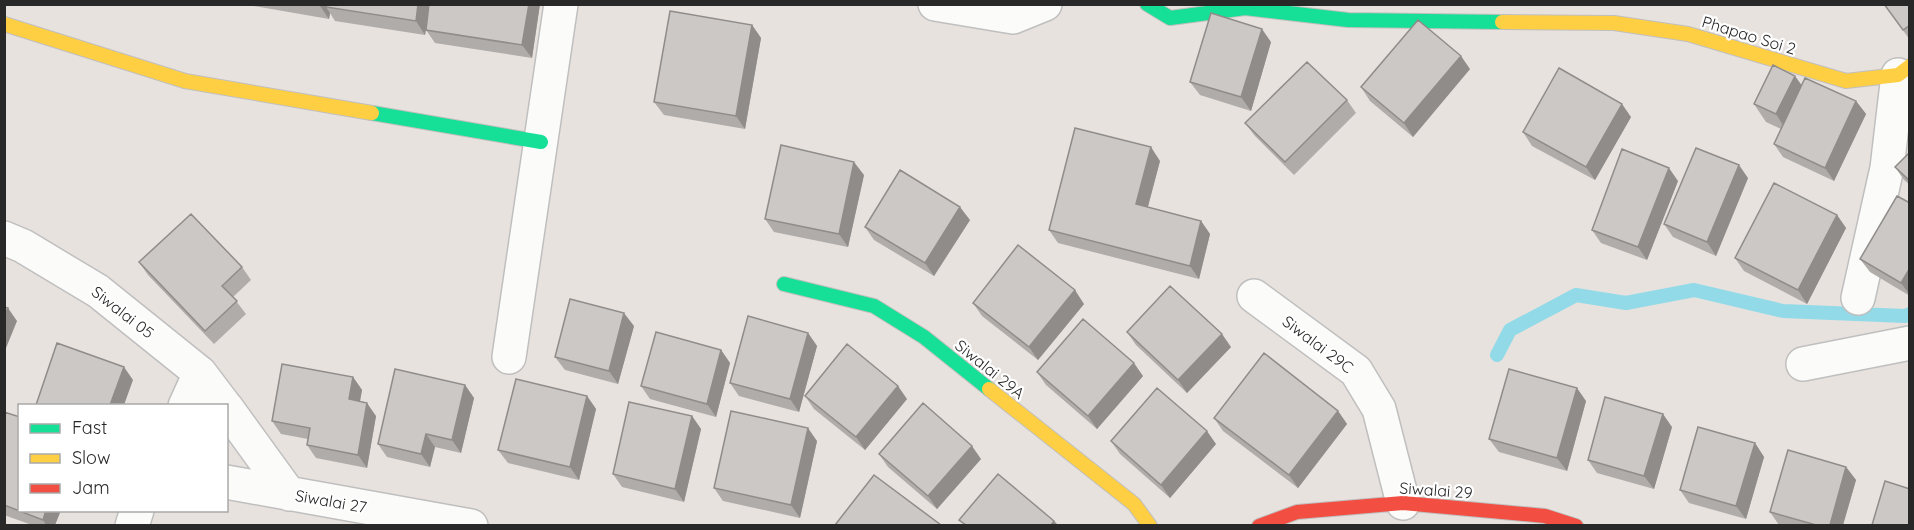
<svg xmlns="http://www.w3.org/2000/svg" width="1914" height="530" viewBox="0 0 1914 530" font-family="Quicksand,sans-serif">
	<rect width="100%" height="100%" fill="#e7e2de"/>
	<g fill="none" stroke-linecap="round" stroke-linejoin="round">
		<path stroke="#92dae8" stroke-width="14" d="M1497,355L1510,330L1576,295L1626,303L1694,290L1783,311L1905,316L1910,314"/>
		<defs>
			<path id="street" d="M935,4L1013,17L1045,4
				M4,238L23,246L98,291L200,373L225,406
				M1254,296L1356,371L1379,409L1403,503
				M1858,298L1887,168L1898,75
				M509,357L561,4
				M1803,364L1910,343
				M185,406L200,373
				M226,407L289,494
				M226,482L471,526
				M132,526L137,510"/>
			<path id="fast" d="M1147,4L1170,18L1245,8L1348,20L1502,22
				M372,113L541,142
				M784,284L874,306L924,337L989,389"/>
			<path id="slow" d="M1502,22L1614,23L1688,34L1846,81L1898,75L1910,66
				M4,24L185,81L372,113
				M989,389L1134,504L1150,526"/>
			<path id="jam" d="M1259,526L1297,512L1403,503L1545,516L1576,526"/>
		</defs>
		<use href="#street" stroke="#c0bfbf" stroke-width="36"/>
		<use href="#fast" stroke="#c0bfbf" stroke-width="16"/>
		<use href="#slow" stroke="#c0bfbf" stroke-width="16"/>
		<use href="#jam" stroke="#c0bfbf" stroke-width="16"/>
		<use href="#street" stroke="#fbfbfa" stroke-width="33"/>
		<use href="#fast" stroke="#16e098" stroke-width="14"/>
		<use href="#slow" stroke="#ffcf43" stroke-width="14"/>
		<use href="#jam" stroke="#f24e42" stroke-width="14"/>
	</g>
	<path fill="#afaca9" d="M242,4H540L532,58L435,43L426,30L425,35L335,21L330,13L329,19Z
		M1884,4H1910V40Z
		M752,25L761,38L745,129L664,115L654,102Z
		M1271,42L1251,111L1200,95L1190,82Z
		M1470,69L1413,137L1370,101L1361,87Z
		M1802,85L1856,101L1866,114L1834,181L1783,157L1774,144L1781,129L1766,122L1754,104Z
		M1347,100L1356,113L1294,175L1255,136L1245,123Z
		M1631,117L1595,180L1532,146L1523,132Z
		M1910,152V185L1904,180L1895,167Z
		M1160,161L1148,207L1201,221L1210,234L1199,279L1058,243L1049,230Z
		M864,175L848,247L774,232L765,219Z
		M1748,178L1716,256L1673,237L1664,224Z
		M1678,181L1647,260L1601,243L1592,230Z
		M1910,203V296L1870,272L1860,259Z
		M1837,215L1846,228L1807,304L1744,271L1735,258Z
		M970,220L934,276L874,240L865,227Z
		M139,262L242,267L251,280L233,297L246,314L214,344L148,275Z
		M973,303L1084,304L1038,360L982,316Z
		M634,326L618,384L565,370L555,357Z
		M1127,332L1231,347L1187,393L1136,345Z
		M808,333L817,346L799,412L739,396L730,383Z
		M721,350L730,363L716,417L650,399L641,386Z
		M1037,372L1143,376L1097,429L1046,385Z
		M353,377L362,390L360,401L376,416L367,468L316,458L307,445L308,439L281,434L272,421Z
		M465,385L474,398L461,453L435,447L430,467L387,457L378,444Z
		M587,396L596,409L579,480L508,463L498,450Z
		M805,396L907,399L865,450L814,409Z
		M1586,401L1567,471L1499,452L1489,439Z
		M1338,411L1347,424L1298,488L1223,431L1214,418Z
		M4,412L61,510L55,525H32L4,515Z
		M692,416L701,429L684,502L622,487L613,474Z
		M1672,427L1654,489L1597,473L1588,460Z
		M817,441L800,518L723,501L714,488Z
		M1111,441L1216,444L1170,498L1120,454Z
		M1755,443L1764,457L1746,519L1689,503L1680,490Z
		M879,454L981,459L937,509L888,467Z
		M1846,467L1856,480L1843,525H1779L1770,512Z"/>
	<path fill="#8f8c8a" d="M320,4H331L326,7L330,13L329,19L320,6Z
		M418,4H429L425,35L416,21Z
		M529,4H540L532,58L522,45Z
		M752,25L761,38L745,129L736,116Z
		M1262,29L1271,42L1251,111L1241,97Z
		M1461,56L1470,69L1413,137L1404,123Z
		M1795,76L1808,94L1788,133L1776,114Z
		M1856,101L1866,114L1834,181L1825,168Z
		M1622,104L1631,117L1595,180L1586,167Z
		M1151,147L1160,161L1145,217L1136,204Z
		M854,162L864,175L848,247L839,234Z
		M1739,165L1748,178L1716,256L1707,242Z
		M1669,168L1678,181L1647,260L1638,247Z
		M960,207L970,220L934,276L925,263Z
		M1837,215L1846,228L1807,304L1798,290Z
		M1201,221L1210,234L1199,279L1190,266Z
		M1910,268V295L1901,283Z
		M1075,290L1084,304L1038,360L1029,347Z
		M8,308L17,321L4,353V316Z
		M624,313L634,326L618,384L609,371Z
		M808,333L817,346L799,412L790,399Z
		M1222,334L1231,347L1187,393L1178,380Z
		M721,350L730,363L716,417L707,404Z
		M1134,363L1143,376L1097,429L1088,416Z
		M124,367L133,380L124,405H110Z
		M353,377L362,390L358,412L349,399Z
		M465,385L474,398L461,453L452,440Z
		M898,386L907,399L865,450L856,437Z
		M1577,388L1586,401L1567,471L1557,458Z
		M587,396L596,409L579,480L570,467Z
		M367,403L376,416L367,468L358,455Z
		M1338,411L1347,424L1298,488L1289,475Z
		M1663,414L1672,427L1654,489L1644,476Z
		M692,416L701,429L684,502L675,489Z
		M808,428L817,441L800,518L791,505Z
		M1207,431L1216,444L1170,498L1161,485Z
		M426,434L435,447L430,467L421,454Z
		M1755,443L1764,457L1746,519L1736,506Z
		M972,446L981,459L937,509L928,496Z
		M1846,467L1856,480L1843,525H1830Z
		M46,510H61L55,525H46L43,520Z
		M1054,521L1058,525H1051Z"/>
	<path fill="#ccc8c5" stroke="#8f8c8a" stroke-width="1.5" d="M327,4H418L416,21L326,7Z
		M429,4H529L522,45L426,30Z
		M1884,4H1910V25L1903,30Z
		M670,11L752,25L736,116L654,102Z
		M1211,13L1262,29L1241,97L1190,82Z
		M1418,20L1461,56L1404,123L1361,87Z
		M1307,62L1347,100L1285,162L1245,123Z
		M1773,65L1795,76L1776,114L1754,104Z
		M1559,68L1622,104L1586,167L1523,132Z
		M1805,78L1856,101L1825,168L1774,144Z
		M1075,128L1151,147L1136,204L1201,221L1190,266L1049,230Z
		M781,145L854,162L839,234L765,219Z
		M1696,148L1739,165L1707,242L1664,224Z
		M1622,149L1669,168L1638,247L1592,230Z
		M1910,152V181L1895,167Z
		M900,170L960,207L925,263L865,227Z
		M1774,183L1837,215L1798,290L1735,258Z
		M1897,196L1910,203V268L1901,283L1860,259Z
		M191,214L242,267L222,286L237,301L205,331L139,262Z
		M1018,245L1075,290L1029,347L973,303Z
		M1170,286L1222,334L1178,380L1127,332Z
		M570,299L624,313L609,371L555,357Z
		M4,307L8,308L4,316Z
		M748,316L808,333L790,399L730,383Z
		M1083,319L1134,363L1088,416L1037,372Z
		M656,332L721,350L707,404L641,386Z
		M57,343L124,367L110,405H36Z
		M847,344L898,386L856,437L805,396Z
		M1264,353L1338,411L1289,475L1214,418Z
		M282,364L353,377L349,399L367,403L358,455L307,445L310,428L272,421Z
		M395,369L465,385L452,440L426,434L421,454L378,444Z
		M1509,369L1577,388L1557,458L1489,439Z
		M516,379L587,396L570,467L498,450Z
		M1157,388L1207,431L1161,485L1111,441Z
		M1605,397L1663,414L1644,476L1588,460Z
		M629,402L692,416L675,489L613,474Z
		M923,403L972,446L928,496L879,454Z
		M731,411L808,428L791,505L714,488Z
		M4,412L20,417V510H46L43,520L4,505Z
		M1698,427L1755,443L1736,506L1680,490Z
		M1788,450L1846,467L1830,525H1816L1770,512Z
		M998,474L1054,521L1051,525H966L959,520Z
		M874,475L941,525H835Z
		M1885,481L1910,489V525H1872Z"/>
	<g text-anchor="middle" stroke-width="4.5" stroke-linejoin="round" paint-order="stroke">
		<g font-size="16" fill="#282828" stroke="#fff">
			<text transform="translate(1749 35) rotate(17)" y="6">Phapao Soi 2</text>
			<text transform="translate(123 312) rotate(38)" y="6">Siwalai 05</text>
			<text transform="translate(1318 344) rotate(37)" y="6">Siwalai 29C</text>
			<text transform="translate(990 369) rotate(39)" y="6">Siwalai 29A</text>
			<text transform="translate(1436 490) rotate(4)" y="6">Siwalai 29</text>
			<text transform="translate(331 501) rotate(10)" y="6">Siwalai 27</text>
		</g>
	</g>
	<rect width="1914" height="530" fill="none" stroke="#282828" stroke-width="12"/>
	<rect x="18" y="404" width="210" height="108" fill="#ffffff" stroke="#a9a9a9" stroke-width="1.5"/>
	<rect x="30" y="424" width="30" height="9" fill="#16e098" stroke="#a9a9a9" stroke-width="1.5"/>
	<text x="72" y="434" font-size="18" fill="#282828">Fast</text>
	<rect x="30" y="454" width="30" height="9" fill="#ffcf43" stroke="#a9a9a9" stroke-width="1.5"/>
	<text x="72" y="464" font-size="18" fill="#282828">Slow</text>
	<rect x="30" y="484" width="30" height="9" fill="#f24e42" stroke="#a9a9a9" stroke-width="1.5"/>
	<text x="72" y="494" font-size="18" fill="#282828">Jam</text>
</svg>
